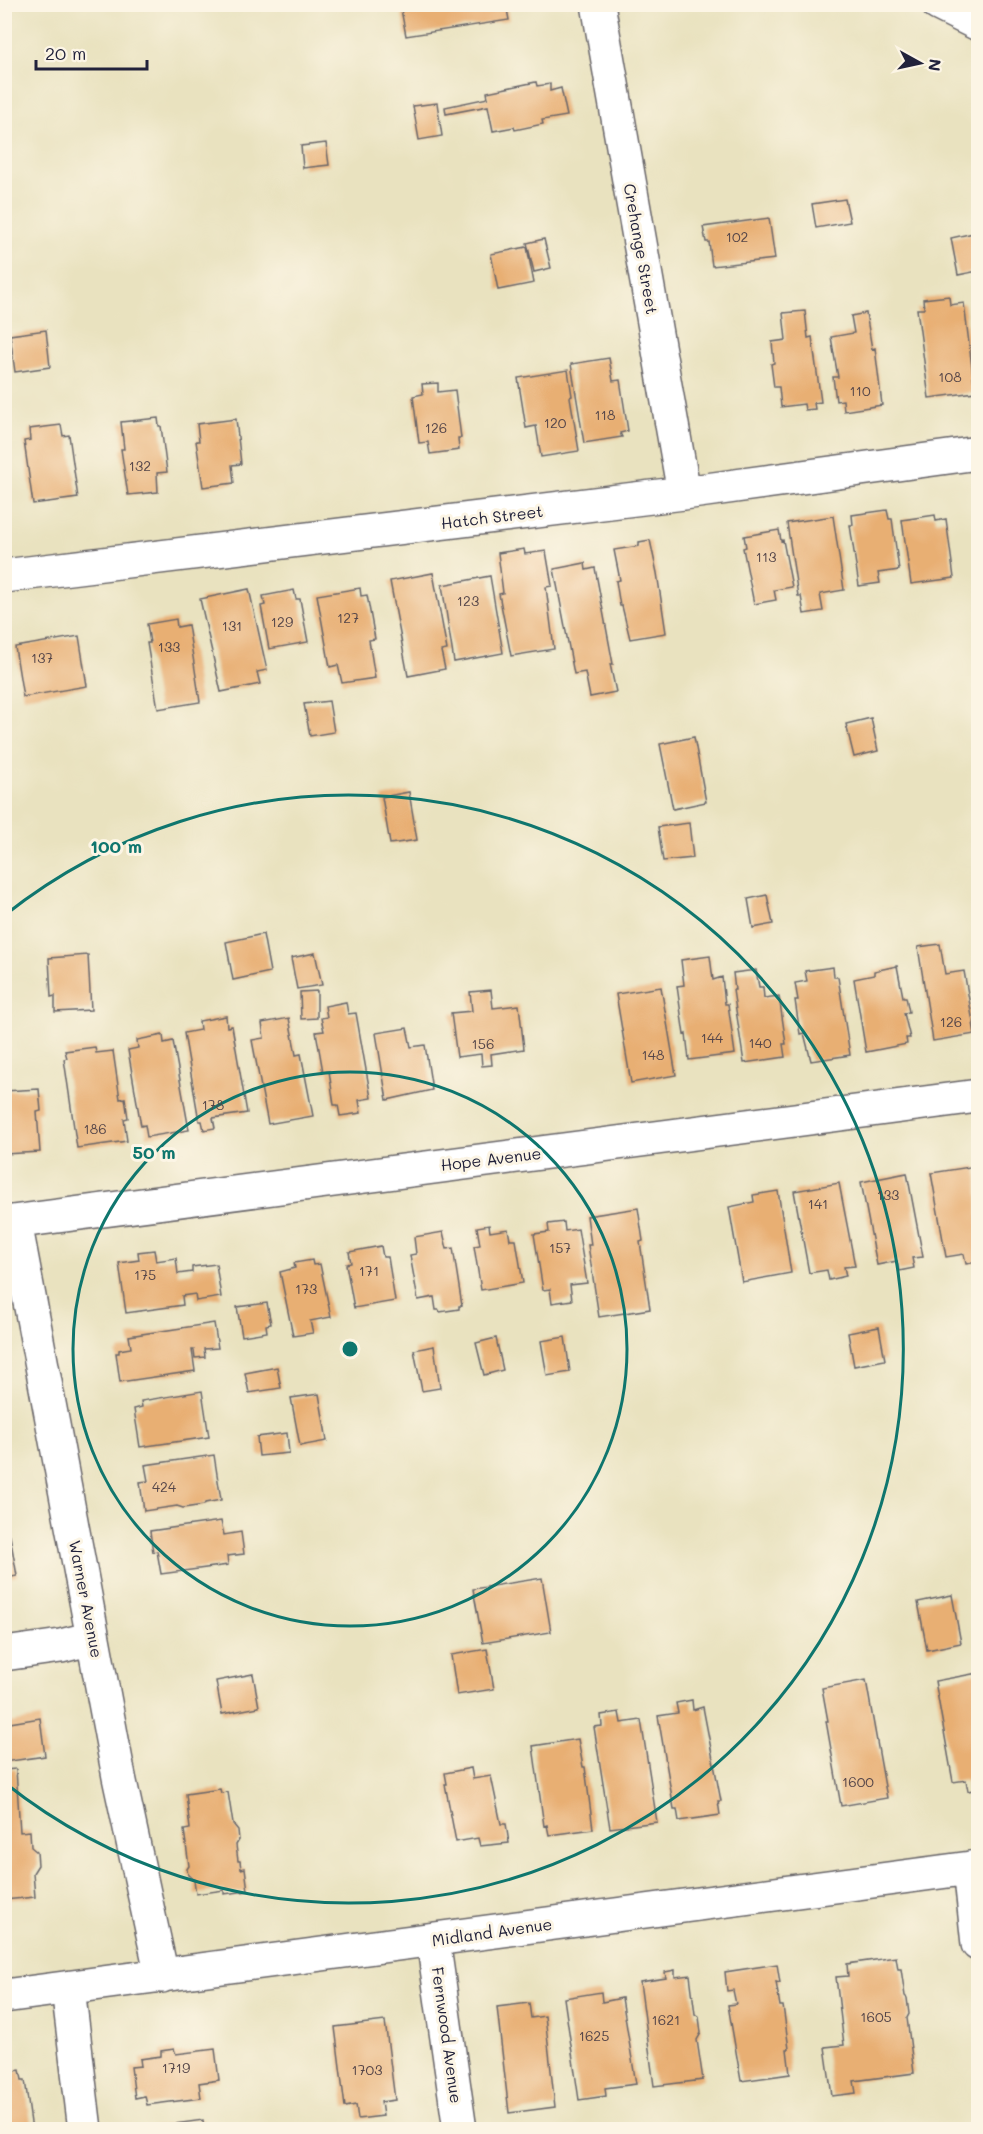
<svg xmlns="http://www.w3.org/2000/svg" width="983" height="2134" viewBox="0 0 983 2134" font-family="Mali,sans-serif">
	<rect width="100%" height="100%" fill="#fcf5e5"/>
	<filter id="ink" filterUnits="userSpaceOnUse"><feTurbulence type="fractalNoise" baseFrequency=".0167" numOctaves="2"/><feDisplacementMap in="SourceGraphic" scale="12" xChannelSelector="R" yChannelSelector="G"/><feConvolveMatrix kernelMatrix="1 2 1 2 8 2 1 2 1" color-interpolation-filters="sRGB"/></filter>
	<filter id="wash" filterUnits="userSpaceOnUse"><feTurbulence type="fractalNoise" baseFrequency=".008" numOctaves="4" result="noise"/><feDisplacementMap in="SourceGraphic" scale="24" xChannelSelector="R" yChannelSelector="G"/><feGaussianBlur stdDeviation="1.35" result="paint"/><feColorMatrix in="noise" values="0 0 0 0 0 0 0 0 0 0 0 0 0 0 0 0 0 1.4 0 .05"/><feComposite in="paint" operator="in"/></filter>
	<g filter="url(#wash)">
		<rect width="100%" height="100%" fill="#e9e2bf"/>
		<g id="blocks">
			<path fill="#e8af73" d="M400,4H506L509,20L406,36Z
				M536,82L537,86L550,84V91L561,88L567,116L542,120L543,124L515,130L514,127L493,131L488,106L446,114L445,107L488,98L487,92Z
				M437,103L442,136L419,140L413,106Z
				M326,143L329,165L303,168L301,146Z
				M845,199L850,222L816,228L812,204Z
				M769,218L775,259L712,266L709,242H706L703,227Z
				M978,232V271L958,275L951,238Z
				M544,239L551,268L534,272L527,243Z
				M527,247L534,283L498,290L491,254Z
				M949,296L950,305L964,303L975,392L929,398L917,309H924L923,299Z
				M805,311L808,338L812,337L821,402L814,403L815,409L805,410L804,404L781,407L779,387H774L771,364L774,363L772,342L786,340L783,313Z
				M866,313L872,349L875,348L882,405L844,411L843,400L836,401L833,377H838L831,337L854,333L851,316Z
				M46,330L50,367L15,372L10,335Z
				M609,358L613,381L620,380L628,431L620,433L622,437L584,443L571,364Z
				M568,370L572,396L570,397L579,451L541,457L536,426L526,428L518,378Z
				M438,383V392L455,390L461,438H458L459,450L430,454L428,442L419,443L413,396L423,394L422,384Z
				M158,418L159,426H161L167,472L157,473L158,492L128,495L121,449H124L121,422Z
				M236,419L241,464L232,465L234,483L203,487L196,441H199L197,424Z
				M61,425L63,436L69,435L78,498L33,504L24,441L30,440L29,429Z
				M887,510L889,519H892L899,570L878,573L880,583L859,586L850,525H853L852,515Z
				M935,515L936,521L946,519L954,578L911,584L902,520Z
				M833,516L844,590L820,594L823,611L804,614L801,596H798L787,523Z
				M779,530L781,541L783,540L792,587L774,590L776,600L754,604L743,548L746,547L744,536Z
				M650,540L657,573L666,633L630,639L622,606H620L616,581L620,580L614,550L639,546V542Z
				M524,549L525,554L546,551L552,586L546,587L554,649L511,656L499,594L503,593L498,553Z
				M585,563L586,570L595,568L613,664H610L616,692L590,697L585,672L574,674L554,569Z
				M433,573L447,650L441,651L445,669L408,676L390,581Z
				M490,576L503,653L454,662L442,585Z
				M360,588L361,596L367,595L375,639L369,640L375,678L342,683L338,665L330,667L317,595Z
				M249,589L267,670L257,672L260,684L221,692L200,599Z
				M294,590L296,599H300L308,642L269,649L261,606L265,605L263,596Z
				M176,619L177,627L188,625L200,702L158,709L147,643H150L147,624Z
				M79,636L87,686L23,697L15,647Z
				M329,701L334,732L310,736L304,704Z
				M871,718L878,751L854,757L846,724Z
				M694,737L706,802L673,809L660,744Z
				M409,792L417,840L390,844L382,797Z
				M689,823L693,858L663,861L658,827Z
				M767,895L773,924L753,928L748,899Z
				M263,934L270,972L233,980L226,942Z
				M940,944L945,974L964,971L975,1034L933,1041L918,947Z
				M315,953L322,985L297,989L291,958Z
				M88,955L91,1010L55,1012V996L51,997L49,958Z
				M710,956L713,980L722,977L725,1004H728L735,1054L689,1060L686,1034L684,1035L677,986L684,985L681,960Z
				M897,966L903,997H906L909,1012L904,1013L910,1038H906L907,1044L866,1052L854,979L874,975V971Z
				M833,967L834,977H838L850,1055L811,1061L804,1033L800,1034L795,1000H798L795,983L807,981L805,971Z
				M756,970L759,987H763L764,998L779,996L786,1044H783L785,1057L744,1063L733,990H735L733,973Z
				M661,987L676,1075L631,1083L616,994Z
				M491,990L493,1008L519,1005L524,1049L491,1054L492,1065L482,1066L481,1054L457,1057L451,1013L472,1011L470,992Z
				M317,991V1018L301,1019L300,992Z
				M346,1002L348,1014L356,1013L371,1098L359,1100L361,1113L340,1116L338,1105H334L329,1071L323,1072L316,1032L324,1031L321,1018L327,1017L325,1006Z
				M226,1016L227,1027L232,1026L247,1113L213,1118L215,1128L204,1130L202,1121H199L184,1033L200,1030L199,1021Z
				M289,1018L296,1055L301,1054L313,1116L268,1124L252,1040L264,1038L262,1023Z
				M407,1028L411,1047L425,1045L432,1090L387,1100L376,1033Z
				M163,1035L164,1043L173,1041L189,1130L147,1137L145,1125L141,1126L128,1050L138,1048L137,1040Z
				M95,1047L96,1053L113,1051L120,1099L125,1098L128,1118L124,1119L127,1141L77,1148L64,1059L67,1058L65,1051Z
				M39,1089L41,1111L37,1112L40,1152L4,1154V1091Z
				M976,1166L978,1180V1262L966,1264L964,1254L946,1257L931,1173Z
				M907,1173L923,1257L912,1258L914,1268L899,1271L897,1261L877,1265L861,1182Z
				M839,1183L855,1266L844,1267L846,1276L829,1280L827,1270L809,1273L794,1191Z
				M778,1191L791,1273L742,1282L729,1207L754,1202L753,1195Z
				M638,1208L643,1241L640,1242L650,1309L599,1317L588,1245H591L587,1216Z
				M564,1222L565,1231L578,1229L587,1283L570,1285L572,1300L552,1303L550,1289L543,1290L534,1234L549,1232L548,1224Z
				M489,1225L490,1232L508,1229L510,1240H516L523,1283L481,1290L474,1246L480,1245L477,1227Z
				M443,1232L447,1249L453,1248L462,1306H459V1309L440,1312L439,1310H436L434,1297L418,1300L410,1255L416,1254L414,1237Z
				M381,1246L383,1257H388L395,1301L354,1308L346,1264L351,1263L349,1252Z
				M154,1250L156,1261L176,1258L178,1274L192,1272V1267L216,1264L221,1297L196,1301L195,1294L182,1296L183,1305L126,1313L119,1263L139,1260L138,1252Z
				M312,1260L313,1265L320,1264L331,1317L310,1321L313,1333L293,1336L280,1272L295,1268L294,1263Z
				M267,1303L271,1324L266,1325L267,1332L242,1336L237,1307Z
				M214,1323L218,1348L204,1349L205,1357L195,1358L194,1350H192L195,1371L120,1382L116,1353H119V1350L131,1348L129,1336Z
				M879,1327L885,1360L854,1366L848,1333Z
				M565,1337L570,1372L547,1376L541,1341Z
				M496,1338L503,1370L484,1375L476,1343Z
				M434,1346L440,1388L422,1391L414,1350Z
				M277,1367L281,1388L249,1393L245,1373Z
				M202,1391L209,1437L140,1447L134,1409L142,1407L141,1401Z
				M319,1394L327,1441L300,1446L291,1398Z
				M287,1433L289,1453L259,1456L257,1437Z
				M214,1455L221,1500L205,1503L204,1505L183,1508L177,1506L144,1511L140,1482L148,1481L145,1465Z
				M221,1521L224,1535L241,1532L244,1554L227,1556L228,1565L161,1574L157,1551L153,1552L150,1531Z
				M10,1536L17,1576L6,1578L7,1583L4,1584L5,1537Z
				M972,1559H978V1593H977Z
				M542,1578L551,1632L483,1643L473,1589Z
				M952,1595L961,1643L927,1650L918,1602Z
				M487,1649L494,1689L457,1695L451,1655Z
				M978,1673V1789L968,1791L966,1780L953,1782L935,1681Z
				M253,1674L259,1707L222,1714L216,1681Z
				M866,1680L887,1798L841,1806L826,1721H828L822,1688Z
				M692,1700L693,1710L703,1707L721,1801H718L720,1815L679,1821L677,1809H674L658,1716L678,1713L676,1703Z
				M619,1712L621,1723L641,1720L657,1822L610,1828L594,1727L602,1726L601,1715Z
				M40,1718L45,1756L4,1762V1724Z
				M578,1739L583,1767H585L593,1829L549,1835L547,1825L544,1826L533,1746Z
				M471,1768L473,1779L491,1776L501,1824H506L509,1843L480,1846L478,1838L456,1842L445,1784H447L445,1773Z
				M16,1769L20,1832L30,1831L31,1847L37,1852L38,1865L33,1873L35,1897L4,1900V1770Z
				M220,1789L221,1793L228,1792L233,1824L238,1830L239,1840L236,1845L238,1861H240L241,1869L245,1868L248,1891L224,1894V1890L196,1894L194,1880L188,1875L187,1869L189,1866L184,1830L190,1829L186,1794Z
				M896,1957L898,1969H901L905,1996L907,1998L909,2014L907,2018L914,2073L854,2081L856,2093L832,2096L825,2047L844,2045L836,1977L848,1976L847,1964Z
				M777,1964L780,1983L776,1982L780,2006H783L789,2049H787L790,2074L741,2081L728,2005L736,2004L733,1990L727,1991L725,1972Z
				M675,1970V1977L690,1975L695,2014L699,2017L701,2033L697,2040L703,2080L654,2086L640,1982L666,1978L665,1972Z
				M601,1992L602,2002L622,1998L636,2084L605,2088L606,2096L579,2100L564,1998Z
				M529,2003L531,2018L545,2016L555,2107L509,2113L497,2007Z
				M385,2021L395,2100L381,2102L383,2116L358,2119L356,2105L345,2107L335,2027Z
				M174,2049L176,2054L215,2049L219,2080L199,2083L201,2098L147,2105L145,2096L135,2098L131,2067L141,2066L140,2059L161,2056V2051Z
				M20,2070L22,2080H25L32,2130H4V2073Z
				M203,2120L204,2130H153L152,2127Z"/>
		</g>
	</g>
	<g filter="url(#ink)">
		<use href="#blocks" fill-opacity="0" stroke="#686569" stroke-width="1.5"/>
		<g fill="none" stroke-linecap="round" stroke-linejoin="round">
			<defs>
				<path id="minor" d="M598,4L684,493
					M938,4L978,24
					M4,576L684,493L978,453
					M15,1222L119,1777L162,1976
					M4,1223L978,1096
					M4,1654L61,1646L93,1638
					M970,1868L978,1944
					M433,1940L460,2130
					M68,1988L85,2130
					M4,1996L978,1867"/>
			</defs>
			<use href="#minor" stroke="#686569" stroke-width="36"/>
			<use href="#minor" stroke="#fff" stroke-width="33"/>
		</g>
	</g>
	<g fill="none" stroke="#0f766e" stroke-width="3">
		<circle cx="350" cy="1349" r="277"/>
		<path d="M5 915A554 554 0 1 1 5 1783"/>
	</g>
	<g text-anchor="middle" stroke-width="6" stroke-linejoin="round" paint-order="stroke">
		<g font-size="14" fill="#544549">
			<text x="737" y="242">102</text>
			<text x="950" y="382">108</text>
			<text x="860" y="396">110</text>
			<text x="605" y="420">118</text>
			<text x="555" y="428">120</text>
			<text x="436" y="433">126</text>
			<text x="140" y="471">132</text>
			<text x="766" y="562">113</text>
			<text x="468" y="606">123</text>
			<text x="348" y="623">127</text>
			<text x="282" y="627">129</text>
			<text x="232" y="631">131</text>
			<text x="169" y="652">133</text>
			<text x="42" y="663">137</text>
			<text x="951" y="1027">126</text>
			<text x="712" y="1043">144</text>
			<text x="760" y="1048">140</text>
			<text x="483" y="1049">156</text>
			<text x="653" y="1060">148</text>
			<text x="213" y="1110">178</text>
			<text x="95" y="1134">186</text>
			<text x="888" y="1200">133</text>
			<text x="818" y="1209">141</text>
			<text x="560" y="1253">157</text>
			<text x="369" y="1276">171</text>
			<text x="145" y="1280">175</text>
			<text x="306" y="1294">173</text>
			<text x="164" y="1492">424</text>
			<text x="858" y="1787">1600</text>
			<text x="876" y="2022">1605</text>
			<text x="666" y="2025">1621</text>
			<text x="594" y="2041">1625</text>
			<text x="176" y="2073">1719</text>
			<text x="367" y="2075">1703</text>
		</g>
		<g font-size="16" fill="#22223b" stroke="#fcf5e5">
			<text transform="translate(641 249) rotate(80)" y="6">Crehange Street</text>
			<text transform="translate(492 517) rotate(-7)" y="6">Hatch Street</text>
			<text transform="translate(491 1159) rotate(-7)" y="6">Hope Avenue</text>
			<text transform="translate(86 1599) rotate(79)" y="6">Warner Avenue</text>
			<text transform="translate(492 1932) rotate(-8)" y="6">Midland Avenue</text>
			<text transform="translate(447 2035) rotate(82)" y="6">Fernwood Avenue</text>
		</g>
	</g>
	<circle cx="350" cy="1349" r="9" fill="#0f766e" stroke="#fcf5e5" stroke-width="3"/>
	<g font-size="18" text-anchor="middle" font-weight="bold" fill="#0f766e" stroke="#fcf5e5" stroke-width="6" stroke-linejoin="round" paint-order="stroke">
		<text x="116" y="853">100 m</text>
		<text x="154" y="1159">50 m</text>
	</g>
	<rect width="983" height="2134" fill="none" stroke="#fcf5e5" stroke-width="24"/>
	<g transform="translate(920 63) rotate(98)" stroke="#fcf5e5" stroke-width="4.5" paint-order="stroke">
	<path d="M0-4.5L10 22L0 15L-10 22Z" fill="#22223b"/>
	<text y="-9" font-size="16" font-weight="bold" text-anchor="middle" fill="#22223b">N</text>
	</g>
	<path d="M36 60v9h111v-9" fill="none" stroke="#22223b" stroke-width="3"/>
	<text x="45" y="60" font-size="18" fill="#22223b" stroke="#fcf5e5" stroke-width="4.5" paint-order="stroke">20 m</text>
</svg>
